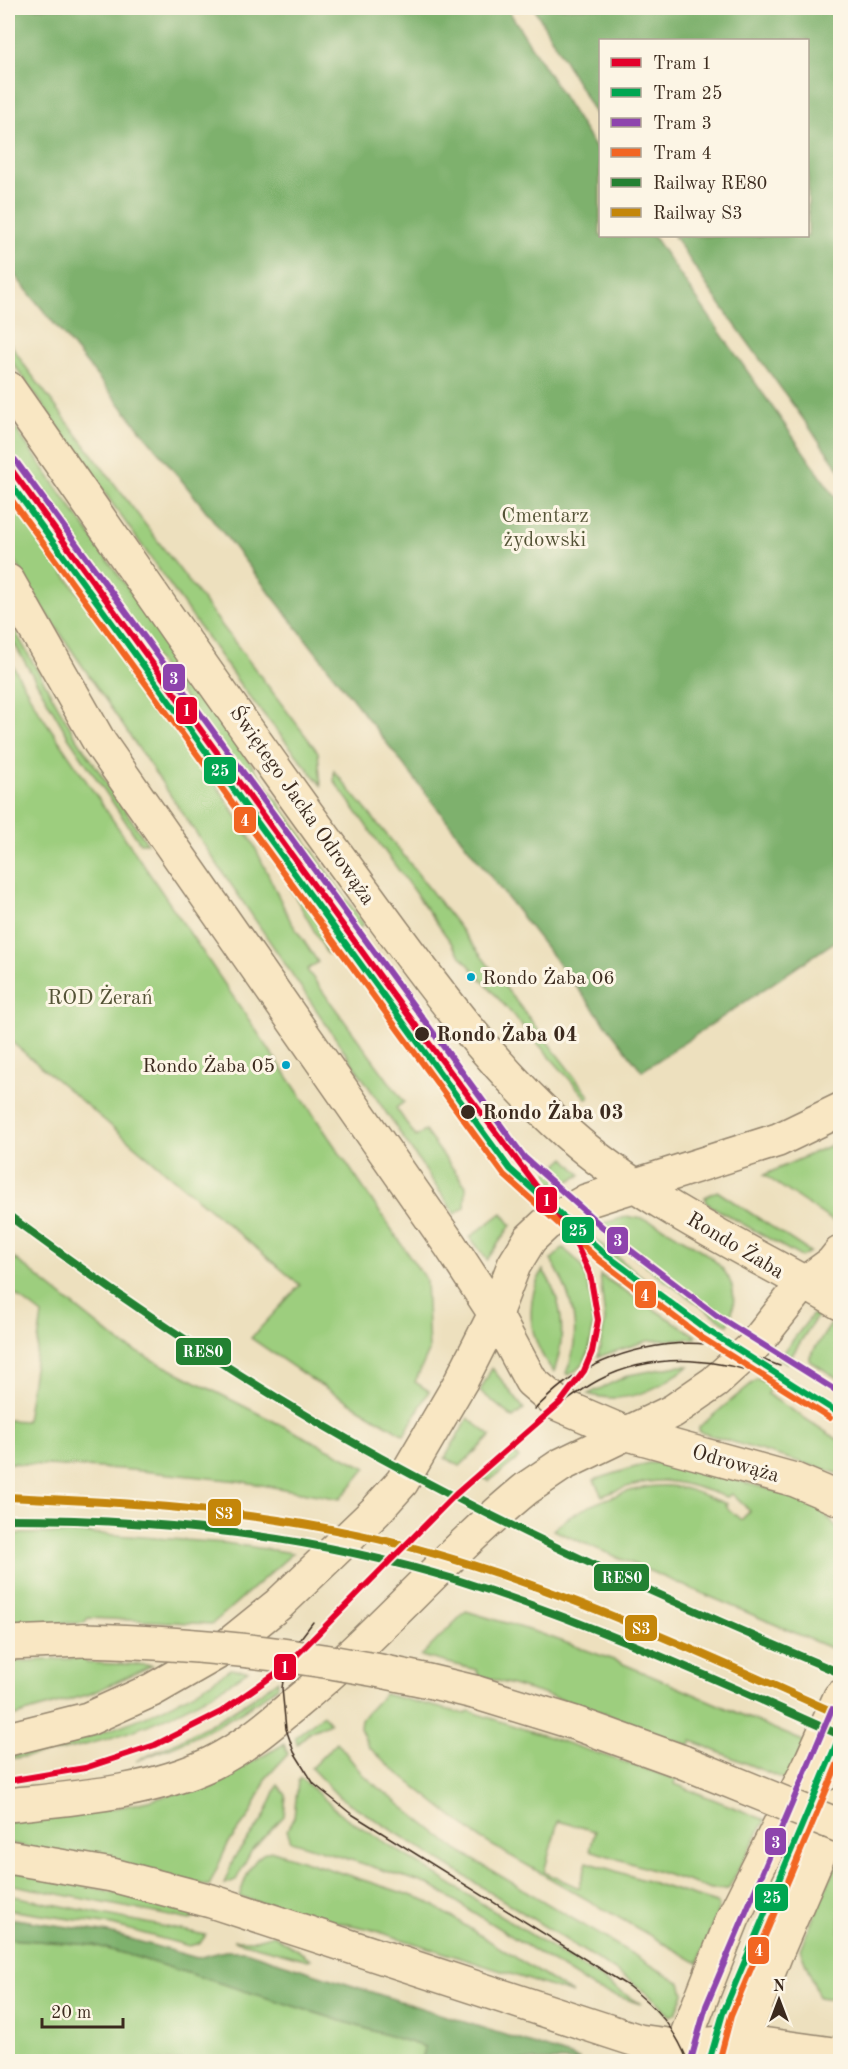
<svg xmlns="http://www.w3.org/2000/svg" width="848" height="2069" viewBox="0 0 848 2069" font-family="'Old Standard TT',serif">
	<rect width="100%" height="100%" fill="#fcf5e5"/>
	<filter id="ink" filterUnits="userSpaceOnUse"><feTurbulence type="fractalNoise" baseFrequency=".0167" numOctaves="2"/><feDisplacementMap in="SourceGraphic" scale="12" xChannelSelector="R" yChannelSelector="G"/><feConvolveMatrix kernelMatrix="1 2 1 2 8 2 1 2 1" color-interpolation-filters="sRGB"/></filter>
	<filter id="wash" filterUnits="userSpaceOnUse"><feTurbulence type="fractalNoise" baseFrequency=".008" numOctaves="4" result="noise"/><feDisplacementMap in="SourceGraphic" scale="24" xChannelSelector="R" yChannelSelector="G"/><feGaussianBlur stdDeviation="1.35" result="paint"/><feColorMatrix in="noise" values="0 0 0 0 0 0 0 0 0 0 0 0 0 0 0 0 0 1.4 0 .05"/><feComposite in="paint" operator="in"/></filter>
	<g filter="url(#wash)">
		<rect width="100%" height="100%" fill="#ede0be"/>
		<path fill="#9dce7e" stroke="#6c7c4e" stroke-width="1.5" d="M8,340L25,366L318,752L321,785L244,690L8,356Z
			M8,418L364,924L354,932L8,454Z
			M8,496L211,776L252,841L291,922L318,962L307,970L404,1102L396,1108L416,1137L425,1131L466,1186L465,1207L455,1214L39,602L8,548Z
			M8,619L74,734L147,843H140L69,738L8,633Z
			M8,657L38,710L426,1280L429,1351L415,1382L429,1391L404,1435L311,1379L251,1338L300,1285L8,1039Z
			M334,771L401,852L590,1097L587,1099L460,955L334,781Z
			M290,882L337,947L327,954L288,884Z
			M840,1141V1215L834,1222L764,1175Z
			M565,1158L581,1175L553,1189L542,1179Z
			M717,1191L810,1252L801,1257L706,1203L705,1197Z
			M502,1213L511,1225L487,1260L470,1237Z
			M626,1217C648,1217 663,1227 681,1238C716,1258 747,1279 728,1325L661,1278L597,1225Z
			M586,1232L680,1307V1309L591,1255L579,1236Z
			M563,1248C568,1253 576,1258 580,1264C594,1288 599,1345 580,1367C577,1370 572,1373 568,1375L566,1373C583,1334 573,1295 551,1260Z
			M8,1253L123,1345L366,1468L340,1499L239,1481L121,1469L8,1463V1420L26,1421L42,1315L8,1289Z
			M543,1270C564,1302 567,1335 554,1372C529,1342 523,1304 543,1270Z
			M600,1275L696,1336V1338L647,1341L598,1357L605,1321Z
			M813,1314L817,1316L787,1363L779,1358Z
			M831,1324L840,1329V1380L810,1361V1356Z
			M678,1366H689C658,1389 628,1406 588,1394L629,1375Z
			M492,1368L524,1409L513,1418L480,1391Z
			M757,1379L772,1385L767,1394L840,1441V1474L699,1432V1427Z
			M468,1418L491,1436L460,1466L445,1458Z
			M512,1451L519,1458L489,1481L484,1478Z
			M648,1463H674L790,1495L820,1509L840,1531V1652L553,1530C576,1507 636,1484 669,1486C689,1487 709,1498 727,1504L725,1506L741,1520L750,1511L732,1494L727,1497C672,1479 658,1473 602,1496L594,1480Z
			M87,1533L225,1543L293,1553L212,1624L88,1618L84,1623L8,1624V1534Z
			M466,1611L539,1633L619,1662L805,1742L786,1780L692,1741L690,1746L580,1705L478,1675L477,1670L421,1656Z
			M84,1658L87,1663L153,1665L90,1694L8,1718V1662Z
			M230,1669L248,1671C172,1723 99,1748 8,1759C18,1750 53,1748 68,1743C126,1726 181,1705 230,1669Z
			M278,1680L277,1687C233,1721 188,1742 136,1761C187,1738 233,1714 278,1680Z
			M384,1694L465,1714L469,1711L676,1779L675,1784L765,1820L728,1889H711L590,1850L595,1831L558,1821L544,1872L579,1888L587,1862L716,1903L719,1906L717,1913L698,1963L481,1839L393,1769L369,1747L360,1728L361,1719Z
			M323,1715L330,1723L310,1732L297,1744L295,1737Z
			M337,1742L362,1774L457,1850L681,1983L684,1993L676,2013L670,2016L659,2003L628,1979L339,1797L311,1768Z
			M284,1744L288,1754L267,1777L251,1813L228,1844L209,1886L8,1843V1822C115,1811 190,1801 284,1744Z
			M301,1778L343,1816L641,2004L595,1989L430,1885L291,1841L287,1830L294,1817L298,1781Z
			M278,1785L286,1795L284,1816L252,1850L236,1880L224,1884L234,1858L263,1819Z
			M273,1851L425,1900L573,1994L370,1929L313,1917L239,1897C245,1880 252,1852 273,1851Z
			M840,1855V2000L819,1997L800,1949Z
			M8,1868L201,1912L190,1920L8,1884Z
			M8,1895L206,1935L200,1943L189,1946L112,1925L8,1910Z
			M274,1935L311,1959L308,1960L233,1940H256Z
			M8,1939L94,1945L136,1957L425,2047L422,2061H8Z"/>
		<path fill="#7eb16d" stroke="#5c6e46" stroke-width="1.5" d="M8,8H507L600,155V236H653L840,504V938L642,1071L196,498L8,267Z
			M534,8H840V470L710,290L674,236H808V40H600V122Z
			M8,1918L109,1933L197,1958L225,1951H245L579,2059V2061H422L425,2047L136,1957L94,1945L8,1939Z"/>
	</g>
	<g filter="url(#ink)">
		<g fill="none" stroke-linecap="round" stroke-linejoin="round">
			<defs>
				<path id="secondary" d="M8,388C121,548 230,710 346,867C414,960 481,1057 568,1134C645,1203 751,1251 840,1303
					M8,581L100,743L450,1245L495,1314L531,1381L558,1404L628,1434L795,1480L840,1499
					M8,1643L84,1640
					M474,1692L575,1723L683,1762
					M8,1739L88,1719L152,1690L222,1650L279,1604L376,1511L402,1482L461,1381L495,1314L514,1265L530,1239L546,1224L586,1201L778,1140L840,1110
					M8,1805C75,1798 150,1793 212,1763C244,1747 270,1725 297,1702C378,1636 446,1554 527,1488L561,1465L673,1411L715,1382L752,1348L803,1284L832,1263L840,1253
					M8,1857L112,1875L211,1901L639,2041L682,2047L740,2041L840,2055
					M734,2061L775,1956L840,1805
					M682,2062V2047L733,1918L809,1766L840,1697"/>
			</defs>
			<use href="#secondary" stroke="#94856e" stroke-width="36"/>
			<use href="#secondary" stroke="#f9e7c3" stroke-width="33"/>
			<path stroke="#3b2a1e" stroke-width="1.5" d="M535,1409C545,1400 555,1389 566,1382C610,1351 675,1335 728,1348C746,1352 763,1360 780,1366
				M546,1416C563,1404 580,1390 599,1380C657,1350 723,1358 781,1382
				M313,1622L288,1655L285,1667L282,1688L286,1729L294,1752L314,1784L350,1813L628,1986C656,2007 675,2028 688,2062"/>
			<defs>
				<path id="secondary-bridge" d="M84,1640C220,1644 342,1658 474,1692
					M683,1762L840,1826"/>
			</defs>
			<use href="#secondary-bridge" stroke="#94856e" stroke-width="36" stroke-linecap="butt"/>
			<use href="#secondary-bridge" stroke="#f9e7c3" stroke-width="33"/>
			<defs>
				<path id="rail-1" d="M8,1215C127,1303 250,1387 381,1458C529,1539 684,1607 840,1673
					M8,1519C160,1519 311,1535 457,1580C588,1621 714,1679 840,1735"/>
				<path id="rail-2" d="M8,1497C126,1502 244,1510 360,1535C527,1571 684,1646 840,1715"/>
			</defs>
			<use href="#rail-1" stroke="#fcf5e5" stroke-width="12"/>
			<use href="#rail-2" stroke="#fcf5e5" stroke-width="12"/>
			<use href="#rail-1" stroke="#238132" stroke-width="8"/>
			<use href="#rail-2" stroke="#c48609" stroke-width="8"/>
			<defs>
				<path id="tram-1" d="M8,465L422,1034L570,1231L590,1274L598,1320L592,1352L584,1371L560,1403L456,1494L285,1667L221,1712L155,1745L85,1768L8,1781"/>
				<path id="tram-2" d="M8,480L510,1169L605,1254L707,1330L835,1411
					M709,2062L723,2013L840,1735"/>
				<path id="tram-3" d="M15,460L524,1157L617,1240L717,1316L840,1393
					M691,2060L706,2006L832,1709"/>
				<path id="tram-4" d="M8,495L504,1175L599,1260L701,1337L830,1418
					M719,2062L731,2016L840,1758"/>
			</defs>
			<use href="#tram-1" stroke="#fcf5e5" stroke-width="10"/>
			<use href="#tram-2" stroke="#fcf5e5" stroke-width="10"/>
			<use href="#tram-3" stroke="#fcf5e5" stroke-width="10"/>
			<use href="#tram-4" stroke="#fcf5e5" stroke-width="10"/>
			<use href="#tram-1" stroke="#e4002b" stroke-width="6"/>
			<use href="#tram-2" stroke="#00a651" stroke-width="6"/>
			<use href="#tram-3" stroke="#8e44ad" stroke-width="6"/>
			<use href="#tram-4" stroke="#f26522" stroke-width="6"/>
		</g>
	</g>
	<g fill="#03a3c5" stroke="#fcf5e5" stroke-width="2">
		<circle cx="471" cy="977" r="5"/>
		<circle cx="286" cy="1065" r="5"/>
	</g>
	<g fill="#3b2a1e" stroke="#fcf5e5" stroke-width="2">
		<circle cx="422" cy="1034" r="8"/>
		<circle cx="468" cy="1112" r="8"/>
	</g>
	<g text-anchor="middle" stroke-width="6" stroke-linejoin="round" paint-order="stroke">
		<g font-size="20" fill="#3b2a1e" stroke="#fcf5e5" text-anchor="start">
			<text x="482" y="984">Rondo Żaba 06</text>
			<text x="275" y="1072" text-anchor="end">Rondo Żaba 05</text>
		</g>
		<g font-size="21" fill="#545336" stroke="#fcf5e5">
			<text x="545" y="522">Cmentarz<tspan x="545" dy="24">żydowski</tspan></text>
			<text x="100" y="1004">ROD Żerań</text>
		</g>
		<g font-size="21" fill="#3b2a1e" stroke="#fcf5e5">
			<text transform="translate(303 805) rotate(55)" y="7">Świętego Jacka Odrowąża</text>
			<text transform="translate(736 1245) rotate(31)" y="7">Rondo Żaba</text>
			<text transform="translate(736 1463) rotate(16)" y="7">Odrowąża</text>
		</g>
		<g font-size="21" font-weight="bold" fill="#3b2a1e" stroke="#fcf5e5" text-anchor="start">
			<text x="436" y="1041">Rondo Żaba 04</text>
			<text x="482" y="1119">Rondo Żaba 03</text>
		</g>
	</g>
	<g stroke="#fcf5e5" stroke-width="2">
		<rect x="162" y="663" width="24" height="29" rx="6" fill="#8e44ad"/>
		<rect x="175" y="696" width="23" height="29" rx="6" fill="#e4002b"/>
		<rect x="203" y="756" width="34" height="29" rx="6" fill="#00a651"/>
		<rect x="233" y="806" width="24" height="28" rx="6" fill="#f26522"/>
		<rect x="535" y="1186" width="23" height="28" rx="6" fill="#e4002b"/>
		<rect x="561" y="1216" width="34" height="28" rx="6" fill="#00a651"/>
		<rect x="606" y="1226" width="23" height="29" rx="6" fill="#8e44ad"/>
		<rect x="634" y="1280" width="23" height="29" rx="6" fill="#f26522"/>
		<rect x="175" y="1337" width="57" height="29" rx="6" fill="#238132"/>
		<rect x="207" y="1498" width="35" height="29" rx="6" fill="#c48609"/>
		<rect x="593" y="1563" width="57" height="29" rx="6" fill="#238132"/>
		<rect x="624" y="1614" width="34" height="28" rx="6" fill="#c48609"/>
		<rect x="273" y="1653" width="24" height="28" rx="6" fill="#e4002b"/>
		<rect x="764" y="1827" width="23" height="29" rx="6" fill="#8e44ad"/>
		<rect x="754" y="1883" width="35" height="29" rx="6" fill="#00a651"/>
		<rect x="747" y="1936" width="23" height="29" rx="6" fill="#f26522"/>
	</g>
	<g font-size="16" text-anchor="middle" font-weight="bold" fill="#fff">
		<text x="174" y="684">3</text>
		<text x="187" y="716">1</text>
		<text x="220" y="776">25</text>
		<text x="245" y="826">4</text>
		<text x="547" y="1206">1</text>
		<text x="578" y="1236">25</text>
		<text x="618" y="1246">3</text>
		<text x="645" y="1301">4</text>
		<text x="203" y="1357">RE80</text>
		<text x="224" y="1519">S3</text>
		<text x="622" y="1583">RE80</text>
		<text x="641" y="1634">S3</text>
		<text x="285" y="1673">1</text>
		<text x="776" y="1848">3</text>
		<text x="772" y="1903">25</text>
		<text x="759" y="1956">4</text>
	</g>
	<rect width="848" height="2069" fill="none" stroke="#fcf5e5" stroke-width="30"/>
	<rect x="599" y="39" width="210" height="198" fill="#fcf5e5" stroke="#afa495" stroke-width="1.5"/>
	<rect x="611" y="58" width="30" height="9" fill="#e4002b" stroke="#afa495" stroke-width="1.5"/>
	<text x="653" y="69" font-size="18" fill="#3b2a1e">Tram 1</text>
	<rect x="611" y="88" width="30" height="9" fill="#00a651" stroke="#afa495" stroke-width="1.5"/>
	<text x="653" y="99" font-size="18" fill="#3b2a1e">Tram 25</text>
	<rect x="611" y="118" width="30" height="9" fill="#8e44ad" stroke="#afa495" stroke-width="1.5"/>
	<text x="653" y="129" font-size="18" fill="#3b2a1e">Tram 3</text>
	<rect x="611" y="148" width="30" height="9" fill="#f26522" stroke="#afa495" stroke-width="1.5"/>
	<text x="653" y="159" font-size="18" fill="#3b2a1e">Tram 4</text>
	<rect x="611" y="178" width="30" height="9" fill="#238132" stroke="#afa495" stroke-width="1.5"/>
	<text x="653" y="189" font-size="18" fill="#3b2a1e">Railway RE80</text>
	<rect x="611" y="208" width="30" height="9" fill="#c48609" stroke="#afa495" stroke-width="1.5"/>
	<text x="653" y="219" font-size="18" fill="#3b2a1e">Railway S3</text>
	<g transform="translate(779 2000)" stroke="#fcf5e5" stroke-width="4.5" paint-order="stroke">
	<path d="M0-4.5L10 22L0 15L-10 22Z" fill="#3b2a1e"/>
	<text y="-9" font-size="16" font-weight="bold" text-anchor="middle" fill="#3b2a1e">N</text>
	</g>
	<path d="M42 2018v9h81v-9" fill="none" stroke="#3b2a1e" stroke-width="3"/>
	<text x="51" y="2018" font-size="18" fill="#3b2a1e" stroke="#fcf5e5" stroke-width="4.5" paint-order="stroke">20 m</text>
</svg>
